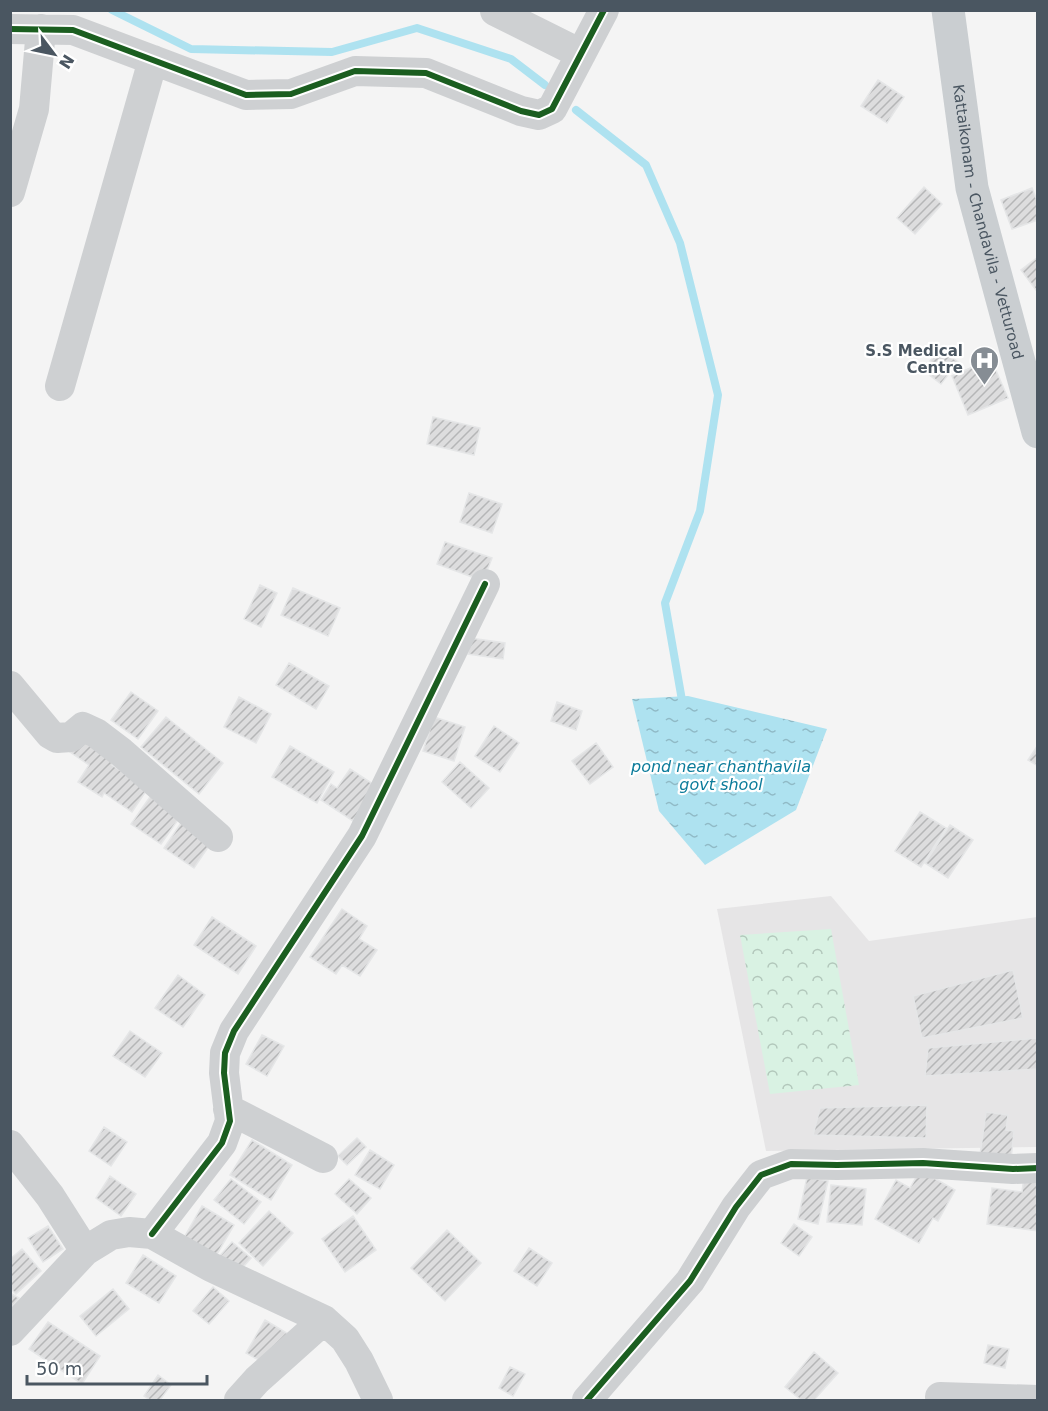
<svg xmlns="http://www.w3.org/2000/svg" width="1048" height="1411" viewBox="0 0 1048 1411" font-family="'DejaVu Sans',sans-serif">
	<defs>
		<pattern id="forest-crowns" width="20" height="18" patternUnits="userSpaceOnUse" patternTransform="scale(1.5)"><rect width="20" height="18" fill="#d9f2e3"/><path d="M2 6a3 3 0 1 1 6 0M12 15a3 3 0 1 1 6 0" fill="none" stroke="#b2c7bb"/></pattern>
		<pattern id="water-ripples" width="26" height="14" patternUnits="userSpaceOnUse" patternTransform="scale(1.5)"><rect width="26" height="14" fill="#aee2f0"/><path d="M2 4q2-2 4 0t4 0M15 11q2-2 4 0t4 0" fill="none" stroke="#90bac6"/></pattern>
		<pattern id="building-hatch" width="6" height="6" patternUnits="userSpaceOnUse" patternTransform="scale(1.5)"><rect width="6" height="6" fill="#ddddde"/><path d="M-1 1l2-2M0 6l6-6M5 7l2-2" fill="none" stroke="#b5b6b7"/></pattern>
	</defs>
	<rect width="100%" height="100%" fill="#f4f4f4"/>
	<path fill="#e6e5e6" d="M831,896L869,941L1037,917V1147L766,1151L717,909Z"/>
	<path fill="url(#forest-crowns)" d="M831,929L859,1085L770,1094L740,935Z"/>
	<path fill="url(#water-ripples)" d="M688,696L827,729L796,810L705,865L659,811L632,699Z"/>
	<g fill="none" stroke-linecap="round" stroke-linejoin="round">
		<path stroke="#aee2f0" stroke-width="8" d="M112,10L191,49L332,52L417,28L511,59L545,85
			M576,110L646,165L680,243L718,395L700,511L665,603L683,706"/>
	</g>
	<path fill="url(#building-hatch)" stroke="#e5e6e7" stroke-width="1.5" d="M878,80L904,97L887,123L861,106Z
		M924,187L942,204L915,234L897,218Z
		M1032,188L1038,203V220L1012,229L1001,200Z
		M1038,257V289L1036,290L1021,270Z
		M940,348L958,362L941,384L923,370Z
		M991,359L1008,398L968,415L952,376Z
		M433,417L480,428L474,455L427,444Z
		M469,493L502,504L492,533L460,522Z
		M445,542L492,558L483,581L437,564Z
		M260,585L277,593L261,627L244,619Z
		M293,588L340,608L328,636L281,615Z
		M470,638L505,643L503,659L468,654Z
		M289,663L329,686L316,709L276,685Z
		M131,692L158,711L138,739L111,720Z
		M239,697L271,714L256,743L224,727Z
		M557,702L582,711L576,730L551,721Z
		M166,717L223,763L199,794L141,747Z
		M434,717L465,727L454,761L423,751Z
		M494,726L519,743L500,772L475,756Z
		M82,734L117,757L112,765L148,788L132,812L104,793L102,797L78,782L89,765L70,752Z
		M596,743L613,767L590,784L572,761Z
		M1038,745V766L1028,760Z
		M290,746L334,772L317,803L272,777Z
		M460,762L489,788L471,808L442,782Z
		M350,769L376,786L353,821L321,800L331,784L337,788Z
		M152,794L182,814L161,844L131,824Z
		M920,812L946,828L921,867L895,851Z
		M183,820L213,840L194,868L164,848Z
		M950,825L973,840L948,878L925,863Z
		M342,909L367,926L359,939L377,950L360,976L342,965L336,974L310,957Z
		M212,917L256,946L238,974L194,945Z
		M1013,970L1023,1018L922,1038L913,996Z
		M178,975L205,995L183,1027L155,1008Z
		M130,1031L162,1053L145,1077L113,1056Z
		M262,1035L284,1046L267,1076L246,1064Z
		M1038,1038V1069L925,1076L928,1048Z
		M927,1105L926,1138L813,1135L820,1108Z
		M986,1112L1008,1115L1006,1130L1014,1131L1011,1159L980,1155Z
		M104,1127L127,1142L111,1166L89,1151Z
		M357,1138L366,1147L347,1165L338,1156Z
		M252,1140L292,1165L271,1200L230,1175Z
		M370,1150L394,1165L380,1189L355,1175Z
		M920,1170L955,1190L938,1221L933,1218L919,1243L875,1219L896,1180L910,1188Z
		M110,1176L136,1194L121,1216L96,1198Z
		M1024,1176L1038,1178V1231L987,1224L992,1188L1022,1192Z
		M807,1177L828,1181L818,1224L798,1219Z
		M231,1179L261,1202L244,1224L214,1200Z
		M349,1179L371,1198L357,1214L335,1194Z
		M831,1185L866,1189L862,1225L827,1222Z
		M202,1206L234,1225L213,1261L181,1243Z
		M269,1211L293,1233L263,1266L239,1243Z
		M353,1216L376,1250L345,1272L322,1239Z
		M794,1224L812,1237L799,1256L781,1243Z
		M48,1226L63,1249L43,1262L28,1238Z
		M447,1230L481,1263L445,1301L411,1268Z
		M232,1242L251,1258L237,1274L218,1258Z
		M529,1248L552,1263L537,1286L514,1271Z
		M22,1249L41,1271L16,1294L10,1288V1259Z
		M143,1255L176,1276L159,1303L126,1283Z
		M213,1287L229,1301L209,1324L193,1311Z
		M113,1289L129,1309L96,1336L80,1316Z
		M10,1293L19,1298L10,1310Z
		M265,1320L290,1335L271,1367L246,1353Z
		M48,1322L100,1356L82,1384L29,1349Z
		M988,1345L1009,1349L1005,1368L984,1363Z
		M814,1352L838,1373L814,1400H801L785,1387Z
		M510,1367L525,1374L513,1396L499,1388Z
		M158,1375L171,1385L160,1400H150L144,1396Z"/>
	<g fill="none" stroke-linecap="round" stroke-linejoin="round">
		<path stroke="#ced0d2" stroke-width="30" d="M495,11L581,54
			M10,29L73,30L246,95L291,94L355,71L426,73L521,111L539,115L552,109L604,10
			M10,192L34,109L41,29
			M60,386L153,60
			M10,686L50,734L57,738L71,737L83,727L96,733L121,752L218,837
			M228,1109L323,1158
			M10,1145L50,1196L85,1251
			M152,1234L222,1143L230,1121L224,1073L225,1053L234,1031L362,836L485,584
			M10,1331L85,1251L111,1235L129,1232L152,1234L211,1267L324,1320L345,1339L359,1361L378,1400
			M940,1397L1038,1400
			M239,1400L257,1380L324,1320
			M587,1400L690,1281L736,1207L761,1175L791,1164L837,1165L923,1163L1013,1169L1038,1168"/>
		<path stroke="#caced1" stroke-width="33" id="s1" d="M948,10L972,188L1038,432"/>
		<defs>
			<path id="cycleway" d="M10,29L73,30L246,95L291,94L355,71L426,73L521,111L539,115L552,109L604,10
				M152,1234L222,1143L230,1121L224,1073L225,1053L234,1031L362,836L485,584
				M587,1400L690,1281L736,1207L761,1175L791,1164L837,1165L923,1163L1013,1169L1038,1168"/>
		</defs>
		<use href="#cycleway" stroke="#fff" stroke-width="10"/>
		<use href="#cycleway" stroke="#1b5e20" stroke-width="6"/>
	</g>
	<defs>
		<symbol id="hospital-pin" viewBox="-11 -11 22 30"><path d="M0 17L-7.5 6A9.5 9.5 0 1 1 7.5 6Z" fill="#868d94" stroke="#fff"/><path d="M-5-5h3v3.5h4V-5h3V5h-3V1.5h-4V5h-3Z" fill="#fff"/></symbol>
	</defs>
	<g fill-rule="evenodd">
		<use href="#hospital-pin" x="968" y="344" width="33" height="45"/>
	</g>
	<g text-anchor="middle" stroke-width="4.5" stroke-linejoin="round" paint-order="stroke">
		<g font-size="15" fill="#4a5661" stroke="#fff">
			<text dy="5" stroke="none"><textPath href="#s1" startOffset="216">Kattaikonam - Chandavila - Vetturoad</textPath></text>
		</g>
		<g font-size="15" font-weight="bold" fill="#4a5661" stroke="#fff" text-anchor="end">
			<text x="963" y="356">S.S Medical<tspan x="963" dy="17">Centre</tspan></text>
		</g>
		<g font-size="16" font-style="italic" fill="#0c7c9b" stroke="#fff">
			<text x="721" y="772">pond near chanthavila<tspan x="721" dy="18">govt shool</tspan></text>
		</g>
	</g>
	<rect width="1048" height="1411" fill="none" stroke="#4a5661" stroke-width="24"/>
	<g transform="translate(54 54) rotate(122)" stroke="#ffffff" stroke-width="4.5" paint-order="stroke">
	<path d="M0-4.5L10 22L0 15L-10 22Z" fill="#4a5661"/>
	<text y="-9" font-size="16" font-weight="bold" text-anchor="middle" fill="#4a5661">N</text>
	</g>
	<path d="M27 1375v9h180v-9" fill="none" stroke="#4a5661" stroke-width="3"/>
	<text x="36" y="1375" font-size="18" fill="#4a5661" stroke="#ffffff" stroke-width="4.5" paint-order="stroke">50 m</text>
</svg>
